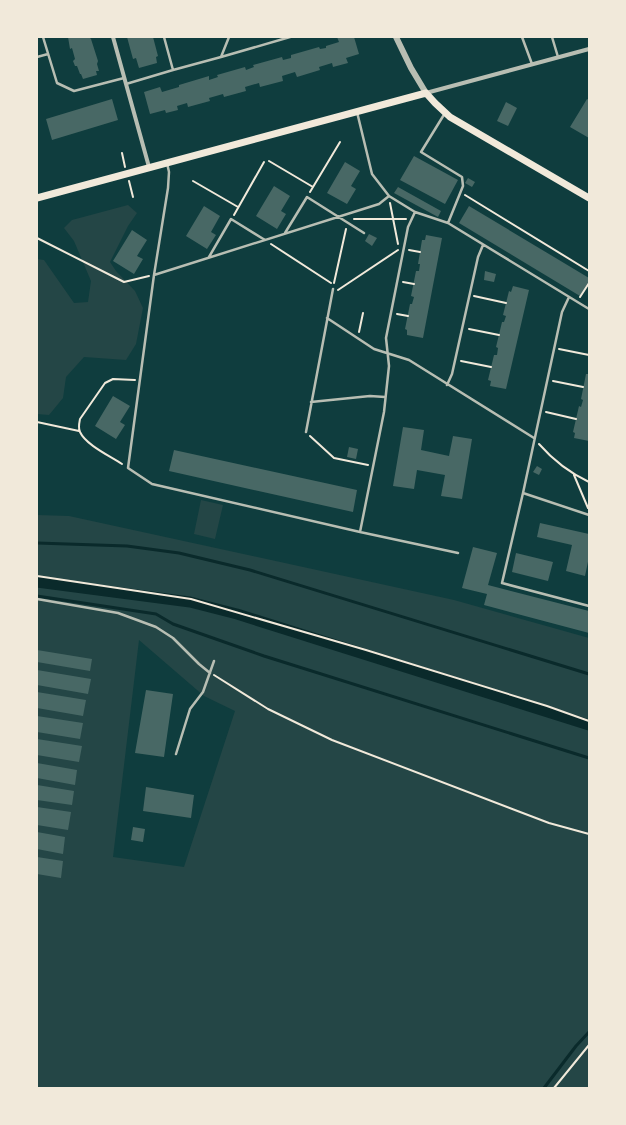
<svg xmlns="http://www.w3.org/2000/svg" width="626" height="1125" viewBox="0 0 626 1125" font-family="'Alegreya Sans',sans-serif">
	<rect width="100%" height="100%" fill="#0f3d3e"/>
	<path fill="#244646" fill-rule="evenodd" d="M128,205L137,213L128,226L110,262L116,271L135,291L143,308L136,344L126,360L84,357L66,377L63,398L49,415L37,414V259L44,260L74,303L88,302L91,281L74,241L64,228L72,220Z
		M201,500L223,505L215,539L194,534Z
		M37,515L69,516L454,600L589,638V1088H37ZM139,640L204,696L235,711L184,867L113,857Z"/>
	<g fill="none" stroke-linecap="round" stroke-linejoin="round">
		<path stroke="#0a2a2b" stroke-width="3" d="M37,543L127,546L179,553L250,570L589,674
			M37,596L156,614L173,624L264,656L589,758
			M544,1088L576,1046L589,1032"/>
		<path stroke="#0a2a2b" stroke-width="11" d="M37,582L190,602L237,614L589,725"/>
	</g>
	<path fill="#486865" d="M68,37H89L91,39L98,61L97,64L99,71H96L97,75L83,79L81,74H80L77,66H75L73,61L75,59L72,48L70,49Z
		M127,37H153L158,56L156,57L157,63L139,68L136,58L133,59Z
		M337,37H354L359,54L346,58L348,63L333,67L332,63L319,67L320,70L297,77L295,72L282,76L283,81L260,87L259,83L245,87L246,91L224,97L223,94L209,98L210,101L188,107L187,103L177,106L178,110L166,113L165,110L150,114L144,92L160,87L162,92L179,87V85L209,76V80L218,77L217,75L245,67L246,70L254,67L253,65L282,57L283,60L291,58V55L319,47L320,49L326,48V46L339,42Z
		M112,99L118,120L52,140L46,119Z
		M587,99L589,100V138L570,127Z
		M506,102L517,108L508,126L497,121Z
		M414,156L458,180L445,204L400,180Z
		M345,162L360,171L351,186L356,189L347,204L327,193Z
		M468,178L475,182L472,187L465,183Z
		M274,186L290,196L281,211L286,214L277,229L256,216Z
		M398,187L441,211L438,217L394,193Z
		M204,206L220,216L211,232L216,235L207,249L186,236Z
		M469,206L589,278V281L580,296L459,223Z
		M132,230L147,240L137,256L143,259L134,274L113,261Z
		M369,234L377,238L372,246L365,241Z
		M426,235L442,238L423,338L407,335V330L405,329L410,304H412L414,297L411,296L416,271H419L420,264H418L422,240H425Z
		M485,271L496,274L494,282L484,280Z
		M513,286L529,290L506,389L490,386L491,381L488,380L494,355H497L498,348L496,347L502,322H504L506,316L503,315L509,291L511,292Z
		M586,374H589V441L574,438L575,433L573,432L579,406L581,407L583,400L581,399Z
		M113,396L130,406L120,422L125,425L116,439L95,426Z
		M403,427L424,430L421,450L449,456L453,436L472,439L462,499L441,496L445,475L417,470L414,489L393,486Z
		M349,447L358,449L356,459L347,457Z
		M174,450L357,490L353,512L169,471Z
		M537,466L542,469L539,475L533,472Z
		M540,523L589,534V557L585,576L566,571L572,545L537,537Z
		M473,547L497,553L488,585L589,611V633L484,605L487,594L462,588Z
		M516,553L553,562L548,581L512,572Z
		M37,650L92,659L90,671L37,662Z
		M37,670L91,679L88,694L37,685Z
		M146,690L173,694L164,757L135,753Z
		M37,692L86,700L83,716L37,708Z
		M37,716L83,723L80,739L37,732Z
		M37,739L82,746L79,762L37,755Z
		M37,763L77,770L75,785L37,778Z
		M37,785L74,791L72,805L37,800Z
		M146,787L194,795L191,818L143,811Z
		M37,807L71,812L68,830L37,825Z
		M133,827L145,829L143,842L131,840Z
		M37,832L65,837L63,854L37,849Z
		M37,857L63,861L61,878L37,874Z"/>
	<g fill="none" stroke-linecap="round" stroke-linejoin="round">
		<path stroke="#f1e9da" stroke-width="2" d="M122,153L125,167
			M269,161L313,187
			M129,181L133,197
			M193,181L238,207
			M310,192L340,142
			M465,195L589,271
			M390,203L398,244
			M234,215L264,162
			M354,219H406
			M37,238L124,282L149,276
			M271,244L331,283
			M409,250L420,252
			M403,282L414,284
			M334,283L346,229
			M338,290L398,250
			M474,296L506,303
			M580,297L589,283
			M397,314L408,316
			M469,329L499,335
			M359,332L363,313
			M559,349L589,355
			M461,361L491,367
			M553,381L583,387
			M546,412L576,419
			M37,422L79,431
			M310,436L334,458L368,465
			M539,444C553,460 570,473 589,482
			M122,464C110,456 86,445 80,432C78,428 79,424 80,419L105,383L113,379L135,380
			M574,475L588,508
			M37,576L191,599L366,650L547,706L589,721
			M214,675L268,709L332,740L549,823L589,834
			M554,1088L589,1045"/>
		<path stroke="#b8beb3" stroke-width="2.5" d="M43,37L57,83L74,91L124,78
			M522,37L532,64
			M552,37L558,57
			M37,57L48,54
			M221,57L290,37
			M173,70L221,57L229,37
			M126,84L173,70L164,37
			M445,113L421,152L462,177L463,186L448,223
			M167,163L169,172L168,188L154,275L128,468L152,484L360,532L384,412L389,366L386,338L408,227L415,212L389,196L372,174L357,112
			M415,212L448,223L589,309
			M285,233L307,197L364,233
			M209,257L231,219L265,240
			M154,275L379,204L389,196
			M569,297L562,312L523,493L589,515
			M327,318L374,349L409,360L534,438
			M447,385L452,374L478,257L483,245
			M311,402L370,396L385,397
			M306,432L333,289
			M523,493L502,583L589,606
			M360,532L458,553
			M37,599L118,613L156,627L173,638L199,664L210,673
			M176,754L190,709L203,692L214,661"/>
		<path stroke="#b8beb3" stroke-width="4" d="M113,37L149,167
			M426,93L589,49"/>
		<path stroke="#b8beb3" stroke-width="6" d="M396,37L411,68L426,93"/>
		<path stroke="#f1e9da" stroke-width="7" d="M37,198L426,93L435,103L450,117L589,198"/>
	</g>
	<rect width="626" height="1125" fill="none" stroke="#f1e9da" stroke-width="76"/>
</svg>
